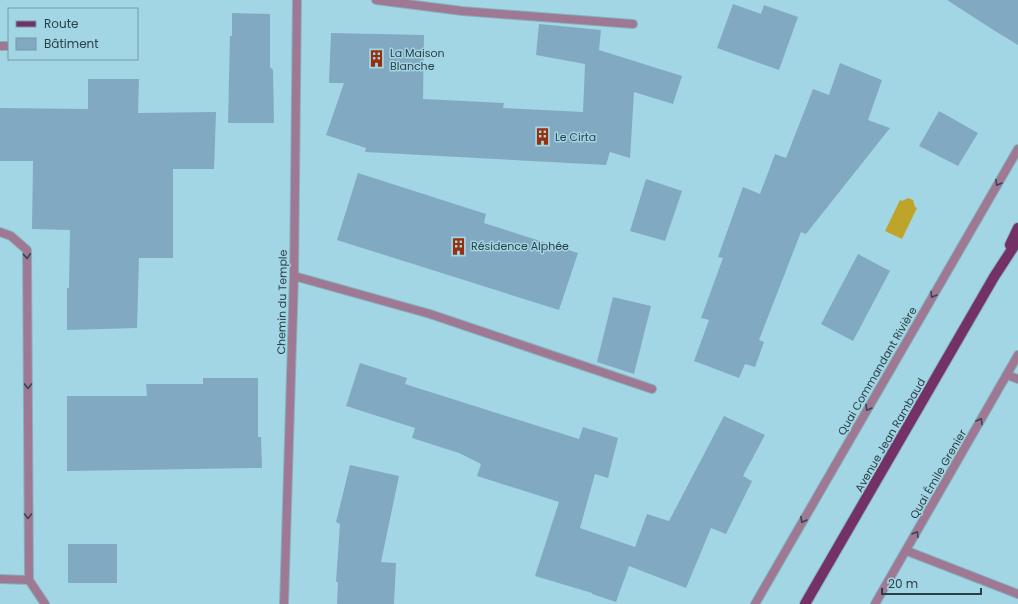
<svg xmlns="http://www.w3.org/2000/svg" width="1018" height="604" viewBox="0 0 1018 604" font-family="Poppins,sans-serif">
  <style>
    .water { fill: #bea52a }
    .building { fill: #82a9c2 }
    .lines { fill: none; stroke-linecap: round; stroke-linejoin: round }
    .lane-casing { stroke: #86b2be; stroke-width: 10 }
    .street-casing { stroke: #86b2be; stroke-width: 10 }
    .primary-casing { stroke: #86b2be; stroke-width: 12 }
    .lane { stroke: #9f7994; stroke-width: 8 }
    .street { stroke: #9f7994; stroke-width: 8 }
    .primary { stroke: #743165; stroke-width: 10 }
    .oneway { stroke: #37464e }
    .labels { text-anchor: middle; stroke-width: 3; stroke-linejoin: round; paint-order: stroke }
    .poi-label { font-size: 11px; fill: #2b4046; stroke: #a3d6e4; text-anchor: start }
    .street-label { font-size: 11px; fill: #2b4046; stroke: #a3d6e4 }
  </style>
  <rect width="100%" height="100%" fill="#a3d6e4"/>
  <path class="water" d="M908,198L913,200L915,207L917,208L902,239L885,231L900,200L902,201Z"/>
  <g class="building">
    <path d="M947,0H1018V45L995,31Z"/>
    <path d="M733,4L761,14L764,5L798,17L779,70L717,48Z"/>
    <path d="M232,13L270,14V67L273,70L274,123H228L230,36H232Z"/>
    <path d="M539,24L601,30L599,50L682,76L673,104L634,92L630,158L610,152L606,165L365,152L366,148L326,135L344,83H329L331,33L424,35L423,99L504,103L503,108L583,112L585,64L536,55Z"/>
    <path d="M840,63L882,80L868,120L890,128L806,234L801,232L759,340L764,342L755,367L745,364L739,378L694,361L709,320L701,318L723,258L718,257L743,187L760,194L775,154L786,158L813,89L829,95Z"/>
    <path d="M88,79H139L138,113L216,112L214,169H173V258H139L137,328L67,330V288H69L70,230L32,229L33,161H0V108L88,109Z"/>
    <path d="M939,111L978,133L958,166L919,146Z"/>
    <path d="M358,173L486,214L484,223L578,253L559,310L337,240Z"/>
    <path d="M646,179L682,191L665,241L630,231Z"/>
    <path d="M858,254L890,271L853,341L821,324Z"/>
    <path d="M613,297L651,306L634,374L597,362Z"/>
    <path d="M360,363L407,378L405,384L579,439L583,427L618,438L608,478L595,474L580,528L635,547L647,514L669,521L724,416L765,435L743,476L752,481L726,534L711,528L686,588L629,566L616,602L592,594V593L535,576L559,502L477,476L481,464L459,453L412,438L415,428L346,406Z"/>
    <path d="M203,378H258V437H261L262,468L67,471V396H147L146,384H203Z"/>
    <path d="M350,465L399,476L381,562L396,563L394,604H337L338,582H336L340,524L336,522Z"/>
    <rect x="68" y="544" width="49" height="39"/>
  </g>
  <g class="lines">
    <defs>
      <g id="lane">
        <path d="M376,0L462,11L633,24"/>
        <path d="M0,232L11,236L27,250L29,580L0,579"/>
        <path d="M294,276L430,314L652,389"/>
        <path d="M29,580L45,604"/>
      </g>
      <g id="street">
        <path d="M0,46H9"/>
        <path d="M1007,375L1018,379"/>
        <path d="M907,551L1018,594"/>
        <path d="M284,604L294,276L297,0"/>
        <path d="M755,604L1018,149"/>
        <path d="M875,604L1018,355"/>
      </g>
      <g id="primary">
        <path d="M1010,245L1018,228"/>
        <path d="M805,604L994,277L1018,240"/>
      </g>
    </defs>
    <use href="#lane" class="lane-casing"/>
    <use href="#street" class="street-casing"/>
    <use href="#primary" class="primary-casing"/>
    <use href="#lane" class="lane"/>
    <use href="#street" class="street"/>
    <use href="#primary" class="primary"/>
  </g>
  <defs><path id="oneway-chevron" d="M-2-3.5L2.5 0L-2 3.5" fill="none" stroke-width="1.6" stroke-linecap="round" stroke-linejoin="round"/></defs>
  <g class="oneway">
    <use href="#oneway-chevron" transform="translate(998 183) rotate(120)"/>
    <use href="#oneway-chevron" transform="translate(27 256) rotate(86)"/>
    <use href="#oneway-chevron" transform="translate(933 295) rotate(120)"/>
    <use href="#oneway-chevron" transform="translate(28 386) rotate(90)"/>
    <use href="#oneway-chevron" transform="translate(868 408) rotate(120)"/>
    <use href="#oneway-chevron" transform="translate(980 421) rotate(-60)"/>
    <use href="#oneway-chevron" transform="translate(28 516) rotate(90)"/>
    <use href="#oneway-chevron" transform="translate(803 520) rotate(120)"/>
    <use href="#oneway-chevron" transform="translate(916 534) rotate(-60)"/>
  </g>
  <defs>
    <symbol id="building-bare" viewBox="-9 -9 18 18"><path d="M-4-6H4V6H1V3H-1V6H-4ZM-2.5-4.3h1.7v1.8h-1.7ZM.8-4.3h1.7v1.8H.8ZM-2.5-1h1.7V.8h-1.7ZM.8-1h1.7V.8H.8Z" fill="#96300d" stroke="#a3d6e4" stroke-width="2.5" paint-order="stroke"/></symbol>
  </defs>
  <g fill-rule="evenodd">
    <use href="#building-bare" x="364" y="46" width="25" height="25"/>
    <use href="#building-bare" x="530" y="124" width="25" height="25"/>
    <use href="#building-bare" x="446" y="234" width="25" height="25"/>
  </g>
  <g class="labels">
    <g class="poi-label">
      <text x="390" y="57">La Maison<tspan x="390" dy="13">Blanche</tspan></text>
      <text x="555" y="141">Le Cirta</text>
      <text x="471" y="250">Résidence Alphée</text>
    </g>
    <g class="street-label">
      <text transform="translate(282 302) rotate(-89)" y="4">Chemin du Temple</text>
      <text transform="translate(877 371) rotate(-60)" y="4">Quai Commandant Rivière</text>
      <text transform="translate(890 435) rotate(-60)" y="4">Avenue Jean Rambaud</text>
      <text transform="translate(938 474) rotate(-60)" y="4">Quai Émile Grenier</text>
    </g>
  </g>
  <rect x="8" y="8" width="130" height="52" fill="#a3d6e4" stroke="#739aa5"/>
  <rect x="16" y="21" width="20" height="6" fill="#743165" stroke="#739aa5"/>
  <text x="44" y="28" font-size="12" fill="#2b4046">Route</text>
  <rect x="16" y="38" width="20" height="12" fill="#82a9c2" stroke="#739aa5"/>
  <text x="44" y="48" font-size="12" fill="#2b4046">Bâtiment</text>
  <path d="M882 588v6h99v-6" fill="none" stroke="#2b4046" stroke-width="2"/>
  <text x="888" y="588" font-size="12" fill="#2b4046" stroke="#a3d6e4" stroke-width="3" paint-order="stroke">20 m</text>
</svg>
